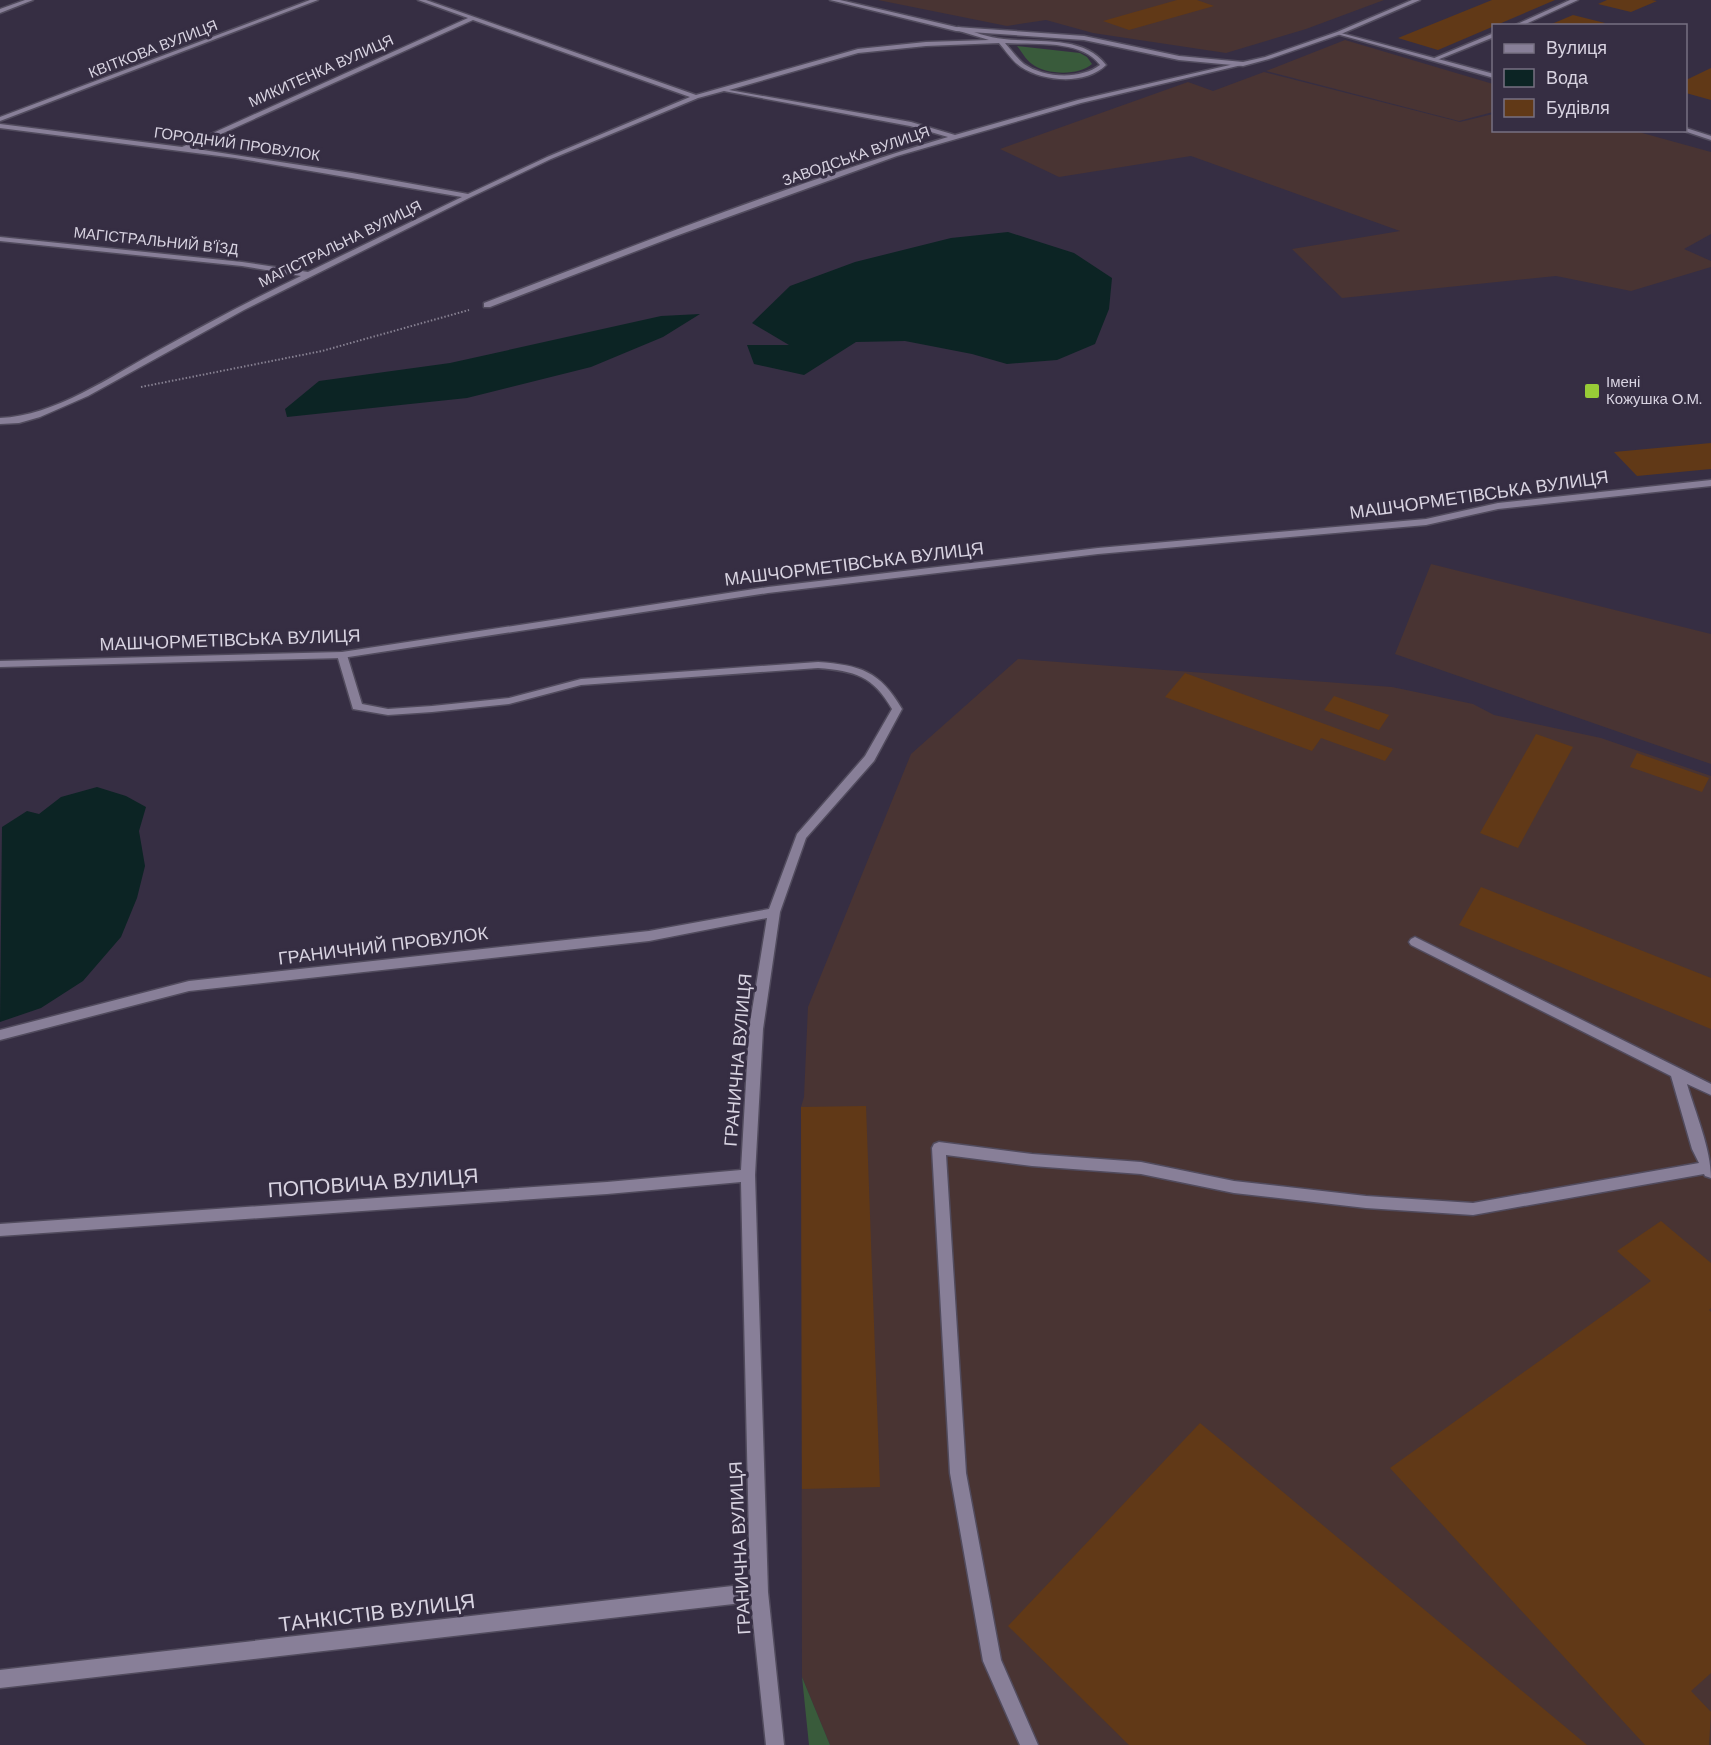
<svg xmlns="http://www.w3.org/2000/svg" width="1711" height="1745" viewBox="0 0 1711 1745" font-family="'DM Sans',sans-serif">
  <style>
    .industrial { fill: #493433 }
    .green { fill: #395b3b }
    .water { fill: #0c2424 }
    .building { fill: #613917 }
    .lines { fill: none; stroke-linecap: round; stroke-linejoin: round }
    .service-casing { stroke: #514b5d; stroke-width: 3 }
    .minor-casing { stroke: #514b5d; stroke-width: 3 }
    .tertiary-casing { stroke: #514b5d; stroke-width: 3 }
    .path { stroke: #878192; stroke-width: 2; stroke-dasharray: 1.5 2; stroke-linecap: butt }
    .service { fill: #887f98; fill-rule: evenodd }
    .minor { fill: #887f98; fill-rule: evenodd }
    .tertiary { fill: #887f98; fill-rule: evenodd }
    .poi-dot { fill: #98cb37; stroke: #362e43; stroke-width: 2 }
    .labels { text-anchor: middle; stroke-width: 6; stroke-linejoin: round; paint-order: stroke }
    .far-street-label { font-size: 15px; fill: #d8d3e1; stroke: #362e43 }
    .far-poi-label { font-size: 15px; fill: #d8d3e1; stroke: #362e43; text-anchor: start }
    .street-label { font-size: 18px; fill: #d8d3e1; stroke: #362e43 }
    .near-street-label { font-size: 21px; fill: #d8d3e1; stroke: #362e43 }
  </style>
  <rect width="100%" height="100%" fill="#362e43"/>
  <g class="industrial">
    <path d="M878,0H1384L1306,29L1226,53L1093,33L1046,20L1007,26Z"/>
    <path d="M1345,40L1493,84V112L1459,121L1266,71Z"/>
    <path d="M1264,72L1460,122L1493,114L1494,130L1635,131L1711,152V234L1684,249L1711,261V267L1631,291L1556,276L1342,298L1292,249L1400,231L1191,156L1059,177L1000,149L1188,82L1213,91Z"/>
    <path d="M1431,564L1711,634V764L1395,654Z"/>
    <path d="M1018,659L1392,687L1473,704L1494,715L1601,738L1711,776V1745H830L802,1677L801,1107L804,1097L808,1007L911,754Z"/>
  </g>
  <g class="green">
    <path d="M1017,46L1080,53L1087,57L1092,64C1079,76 1046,75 1032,64C1026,60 1022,52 1017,46Z"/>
    <path d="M802,1677L830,1745H809Z"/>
  </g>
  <g class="water">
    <path d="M1008,232L1074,253L1112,278L1109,309L1095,344L1057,360L1007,364L972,354L905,341L856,342L804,375L754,364L747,345H789L752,323L790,286L855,262L951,238Z"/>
    <path d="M700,314L663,337L591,367L467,398L287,417L285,409L319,381L450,363L661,316Z"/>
    <path d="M97,787L126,796L146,807L139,831L145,866L137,898L121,937L83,981L41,1008L0,1022L2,827L27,811L39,814L61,797Z"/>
  </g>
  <g class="building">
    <path d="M1177,0H1197L1214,6L1129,30L1103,21Z"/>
    <path d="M1492,0H1555L1438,50L1398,38Z"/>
    <path d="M1607,0H1652L1657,1L1631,12L1598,4Z"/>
    <path d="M1573,15L1605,23L1599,26H1547Z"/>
    <path d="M1711,68V100L1686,93V80Z"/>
    <path d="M1711,443V469L1637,476L1614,452Z"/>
    <path d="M1185,673L1393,749L1385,761L1321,738L1312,751L1165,697Z"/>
    <path d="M1334,696L1389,715L1379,730L1324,710Z"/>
    <path d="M1536,734L1573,747L1518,848L1480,833Z"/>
    <path d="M1637,753L1709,778L1702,792L1630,767Z"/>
    <path d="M1481,887L1711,978V1029L1459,925Z"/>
    <path d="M866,1106L880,1487L802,1489L801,1107Z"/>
    <path d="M1661,1221L1711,1263V1308L1709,1310L1711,1312V1673L1691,1691L1711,1712L1709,1745H1645L1390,1468L1651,1281L1617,1251Z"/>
    <path d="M1200,1423L1587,1745H1129L1008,1626Z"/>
  </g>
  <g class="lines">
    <defs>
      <g id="service">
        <path d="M1337,32L1494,74V78L1337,34Z"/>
        <path d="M1686,128L1711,136V140L1684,131Z"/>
        <path d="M1415,937L1711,1084V1095L1687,1084C1695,1112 1711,1149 1711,1178L1705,1176L1704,1174L1473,1215L1366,1208L1234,1193L1141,1174L1032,1166L946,1155L966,1473L1001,1660L1038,1745H1020L983,1661L950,1473L932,1148L934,1144L939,1142L1032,1154L1141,1162L1234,1181L1366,1196L1473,1203L1699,1163L1692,1149L1671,1076L1411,945L1409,942L1411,939Z"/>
      </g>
      <g id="minor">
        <path d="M310,0H318L0,121V117Z"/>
        <path d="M418,0H426L696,95L858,49L926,42L989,40L956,30L958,27C973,31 988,38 1004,39C1037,43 1084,35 1106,65C1086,85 1044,82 1021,67C1012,61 1006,51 999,43L926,46L858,53L729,90L911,122L955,135L1078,100L1243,62L1246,64L1081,103L897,156L673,237L490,307H484V303C637,245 791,183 948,137L910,126L724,91L698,98L551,159L471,197L244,310L88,396L40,417L19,423L0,424V418C55,416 111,376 159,350C206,324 253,299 301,276L242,266L0,241V237L242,262L308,272L462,197L235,158L0,128V124L182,147L468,18ZM473,20L690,97L547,157L468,194L352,173L190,148ZM1005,43C1034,45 1081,39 1100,65C1080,80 1044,78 1024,64C1017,58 1011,50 1005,43Z"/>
        <path d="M1570,0H1578L1521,26H1513Z"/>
        <path d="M1494,33V37L1437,60L1432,59Z"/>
        <path d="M342,652L347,655L362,704L388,709L432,706L509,698L581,679L818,662C860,665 880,671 902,709L874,761L806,838L780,912L763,1029L755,1175L768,1592L784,1745H766L751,1602L0,1688V1670L750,1584L741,1182L607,1194L0,1236V1224L607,1182L741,1170L749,1029L767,918L649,941L189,991L0,1040V1030L189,981L649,931L769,909L797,834L865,756L892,709C873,676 855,671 818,668L581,685L509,704L432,712L388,715L353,709L337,655Z"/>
      </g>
      <g id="tertiary">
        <path d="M25,0H33L0,13V9Z"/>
        <path d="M830,0H840L956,27L1084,36L1179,56L1243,62L1265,57L1337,32L1412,0H1420L1341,34L1269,59L1243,66L1179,60L1084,40L956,31Z"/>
        <path d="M1711,480V486L1498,509L1426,525L1098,554L768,593L342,658L0,667V661L342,652L768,587L1098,548L1426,519L1498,503Z"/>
      </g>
    </defs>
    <use href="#service" class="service-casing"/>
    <use href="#minor" class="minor-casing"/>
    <use href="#tertiary" class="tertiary-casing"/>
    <path class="path" d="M141,387L322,351L469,310"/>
    <use href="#service" class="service"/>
    <use href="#minor" class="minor"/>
    <use href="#tertiary" class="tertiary"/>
  </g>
  <rect class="poi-dot" x="1584" y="383" width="16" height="16" rx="3"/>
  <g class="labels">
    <g class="far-street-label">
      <text transform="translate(153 49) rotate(-21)" y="5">КВІТКОВА ВУЛИЦЯ</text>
      <text transform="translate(321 71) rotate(-24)" y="5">МИКИТЕНКА ВУЛИЦЯ</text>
      <text transform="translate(237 144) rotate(8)" y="5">ГОРОДНИЙ ПРОВУЛОК</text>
      <text transform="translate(856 156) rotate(-19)" y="5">ЗАВОДСЬКА ВУЛИЦЯ</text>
      <text transform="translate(156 241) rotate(6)" y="5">МАГІСТРАЛЬНИЙ В'ЇЗД</text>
      <text transform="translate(340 244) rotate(-26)" y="5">МАГІСТРАЛЬНА ВУЛИЦЯ</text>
    </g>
    <g class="far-poi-label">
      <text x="1606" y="387">Імені<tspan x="1606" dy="17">Кожушка О.М.</tspan></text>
    </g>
    <g class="street-label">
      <text transform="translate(1479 495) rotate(-8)" y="6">МАШЧОРМЕТІВСЬКА ВУЛИЦЯ</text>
      <text transform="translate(854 564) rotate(-7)" y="6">МАШЧОРМЕТІВСЬКА ВУЛИЦЯ</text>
      <text transform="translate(230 640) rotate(-2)" y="6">МАШЧОРМЕТІВСЬКА ВУЛИЦЯ</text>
      <text transform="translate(383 946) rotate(-7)" y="6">ГРАНИЧНИЙ ПРОВУЛОК</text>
      <text transform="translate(738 1060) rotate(-85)" y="6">ГРАНИЧНА ВУЛИЦЯ</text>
      <text transform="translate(740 1548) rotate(-93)" y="6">ГРАНИЧНА ВУЛИЦЯ</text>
    </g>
    <g class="near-street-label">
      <text transform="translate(373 1183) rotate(-4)" y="7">ПОПОВИЧА ВУЛИЦЯ</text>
      <text transform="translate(377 1613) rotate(-7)" y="7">ТАНКІСТІВ ВУЛИЦЯ</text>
    </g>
  </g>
  <rect x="1492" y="24" width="195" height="108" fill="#362e43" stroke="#777082" stroke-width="1.5"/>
  <rect x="1504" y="44" width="30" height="9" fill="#887f98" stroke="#777082" stroke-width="1.5"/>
  <text x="1546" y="54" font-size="18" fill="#d8d3e1">Вулиця</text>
  <rect x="1504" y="69" width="30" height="18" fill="#0c2424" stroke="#777082" stroke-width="1.5"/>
  <text x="1546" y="84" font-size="18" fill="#d8d3e1">Вода</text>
  <rect x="1504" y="99" width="30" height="18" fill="#613917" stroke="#777082" stroke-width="1.5"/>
  <text x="1546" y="114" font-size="18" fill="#d8d3e1">Будівля</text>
</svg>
